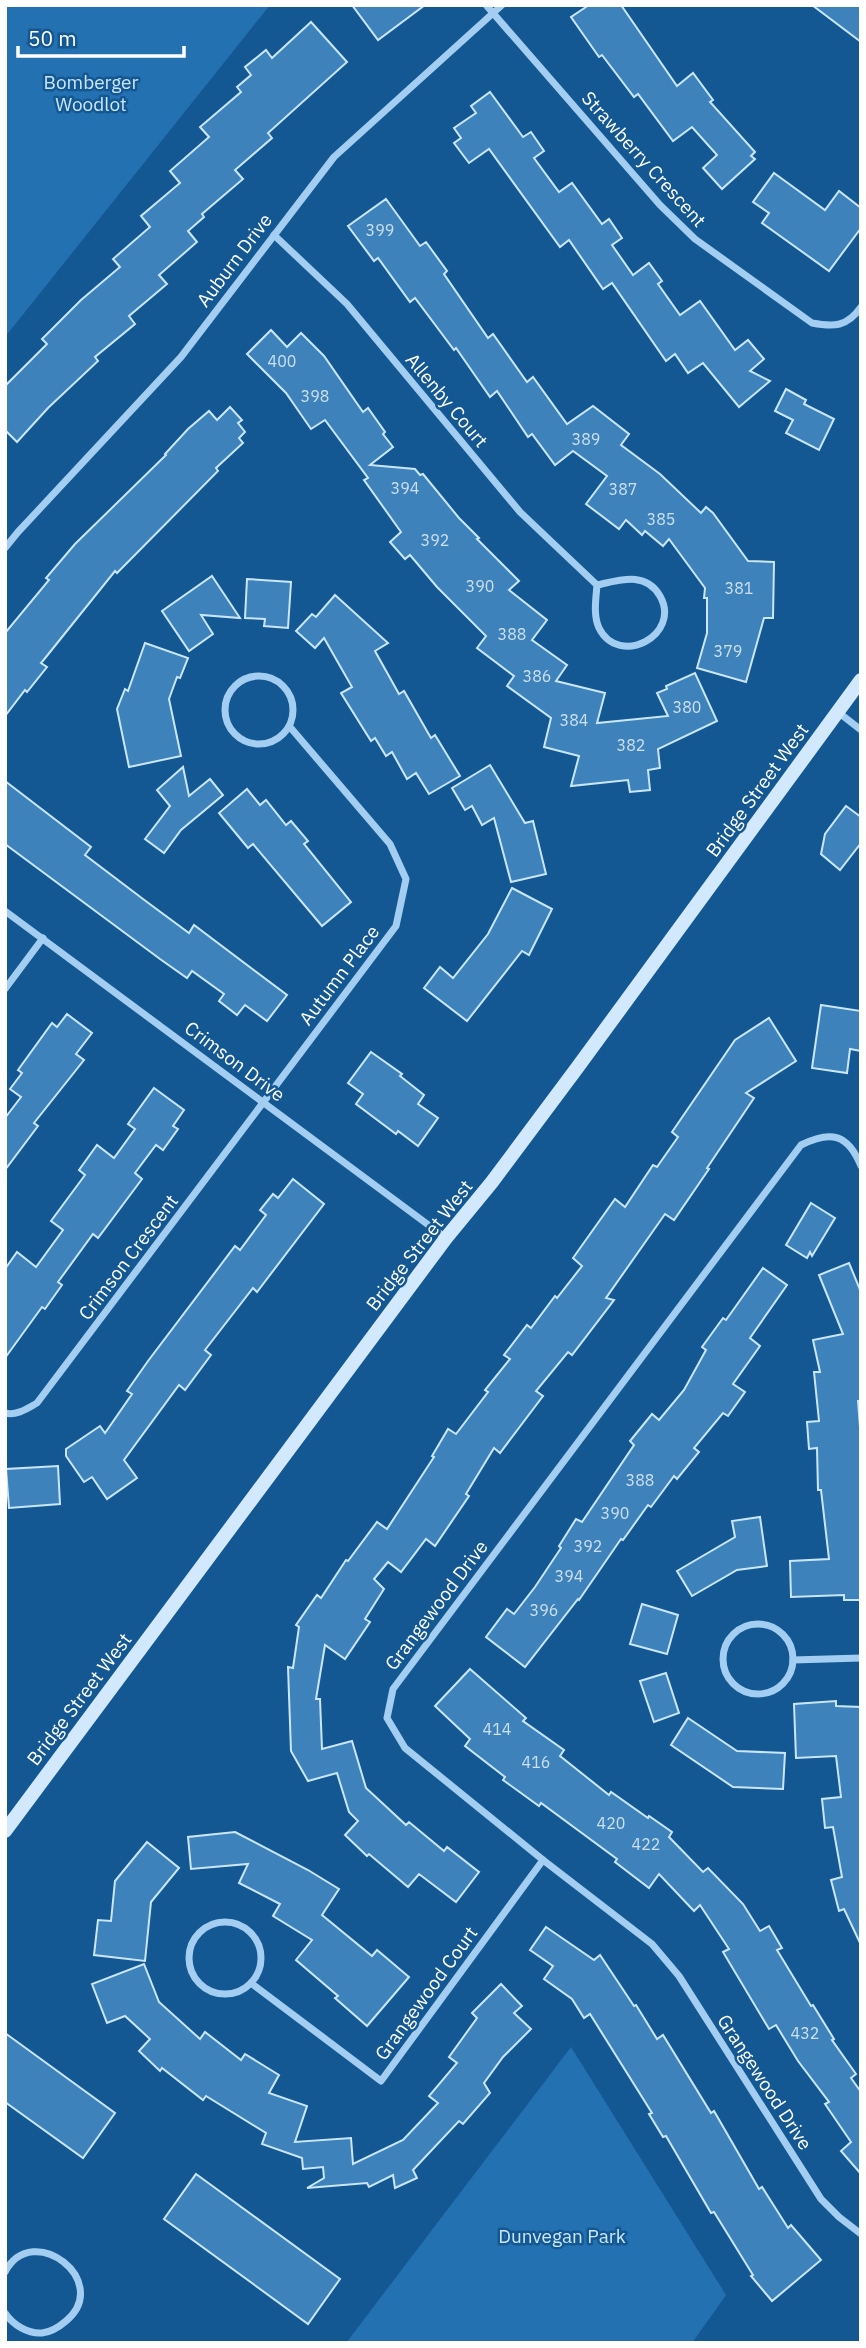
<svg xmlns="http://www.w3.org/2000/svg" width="866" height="2348" viewBox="0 0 866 2348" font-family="'IBM Plex Sans',sans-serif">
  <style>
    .green { fill: #2371b0 }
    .building { fill: #3d82bb; stroke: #cae6fc; stroke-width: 2 }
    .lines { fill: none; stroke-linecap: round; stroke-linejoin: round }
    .street { stroke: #a3cef1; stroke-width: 7 }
    .secondary { stroke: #d2e8fc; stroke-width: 14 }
    .labels { text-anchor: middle; stroke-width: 5; stroke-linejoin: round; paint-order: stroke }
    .number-label { font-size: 16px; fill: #cee0ee }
    .park-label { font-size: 19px; fill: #cae6fc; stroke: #145893 }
    .street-label { font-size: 19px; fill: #fff; stroke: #145893 }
  </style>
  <rect width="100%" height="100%" fill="#145893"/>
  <g class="green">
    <path d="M5,5H270L5,337Z"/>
    <path d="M571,2047L726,2295L692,2343H346Z"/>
  </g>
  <g class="building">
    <path d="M352,5H425L378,40Z"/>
    <path d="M589,5H621L677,86L693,73L713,100L710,102L755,152L751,156L755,159L722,189L703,168L717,155L692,127L673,141L638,94L634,97L602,55L599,57L571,17Z"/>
    <path d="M812,5H861V42Z"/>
    <path d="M311,22L347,62L268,133L272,138L235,170L243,179L202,214L204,217L188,231L197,242L159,275L167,284L129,316L135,324L95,357L98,361L48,408L17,442L5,430V386L47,344L42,339L81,300L120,267L113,259L150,227L141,216L180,183L170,171L209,137L200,127L241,92L237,87L251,75L245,67L266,50L272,58Z"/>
    <path d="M490,92L523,137L531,132L544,151L534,158L559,192L572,183L602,224L609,219L622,238L612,245L633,275L649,263L662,281L658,284L680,315L700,301L735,350L748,340L764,359L750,371L770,381L739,407L703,363L688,373L675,354L666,361L612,283L603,289L569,240L560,247L489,149L469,163L454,143L461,138L454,128L476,113L471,106Z"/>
    <path d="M774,173L825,210L839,191L861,208V228L829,271L762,223L769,213L753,202Z"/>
    <path d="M386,199L420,246L426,242L447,271L444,274L488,338L493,334L527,382L533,377L567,424L593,406L629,434L621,445L660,474L701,513L706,507L713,513L748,561L774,562L773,618H764L746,682L697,668L707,633V598H704L705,588L669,539L663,546L645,531L642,535L626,520L619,529L586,504L607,476L573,451L555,465L532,434L528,437L497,391L490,397L456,348L454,350L415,298L410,302L378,258L374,261L348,226Z"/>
    <path d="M271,330L287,347L301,333L324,356L363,412L368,408L385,432L383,434L393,447L370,465L415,469L420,475L423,474L459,518L479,538L477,539L519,581L509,590L547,620L532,640L567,665L556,681L605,693L597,723L668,716L657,693L667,689L666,686L695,673L717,721L658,749L660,768L648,770L650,790L630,792L628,780L571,786L579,756L544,747L551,718L507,686L514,676L477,648L486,636L437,587L410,555L405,559L390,542L401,532L364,480L368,478L325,420L311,429L286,393L247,354Z"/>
    <path d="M786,389L806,400L804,404L834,419L819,450L786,433L793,420L775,411Z"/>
    <path d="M230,407L242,420L238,423L245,432L239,438L243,443L216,468L218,471L117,573L115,571L46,657L41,663L47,667L27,692L25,690L5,716V633L49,580L46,578L75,544L166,455L165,454L188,429L209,411L217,420Z"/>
    <path d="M212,576L240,618L201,615L213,634L189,651L162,611Z"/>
    <path d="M247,579L291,582L288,628L264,626L265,619L245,618Z"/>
    <path d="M335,595L388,643L375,651L399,694L404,691L431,738L435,735L460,776L429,794L416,773L407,779L392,752L386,756L375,738L371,741L341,693L352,687L324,638L315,648L296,631L312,614L316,617Z"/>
    <path d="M145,643L188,658L180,678L177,677L169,699L181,756L129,767L117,709L125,689L128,691Z"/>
    <path d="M490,765L525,823L533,821L546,874L511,882L494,818L482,825L472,806L465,810L452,788Z"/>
    <path d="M183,767L189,796L210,779L223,795L181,830L164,853L145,839L170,806L157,790Z"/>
    <path d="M5,781L91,847L85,855L147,902L189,933L194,925L287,995L267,1021L245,1005L237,1015L219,1001L224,994L192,971L187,978L160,959L5,844Z"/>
    <path d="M247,789L260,805L266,800L286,825L291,821L308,841L304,844L351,902L322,926L253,844L248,848L219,813Z"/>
    <path d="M846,806L861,817V843L840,870L821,854L825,834Z"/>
    <path d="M512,888L552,909L529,955L522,951L467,1021L424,988L440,967L453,978L488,934Z"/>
    <path d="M821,1005L861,1011V1051L850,1049L847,1073L812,1068Z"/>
    <path d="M67,1014L92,1033L76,1054L84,1060L34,1123L38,1126L5,1170V1118L21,1097L10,1089L22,1073L18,1070L52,1023L57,1027Z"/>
    <path d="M769,1018L796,1061L746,1093L754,1098L707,1168L709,1169L674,1220L665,1214L606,1298L614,1300L572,1355L568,1352L536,1391L543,1396L500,1453L494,1448L466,1494L469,1496L435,1546L426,1539L401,1572L388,1562L374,1579L384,1589L365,1619L370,1622L345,1659L325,1645L316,1699H320L322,1749L352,1741L366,1788L406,1825L409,1822L444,1851L447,1847L479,1872L456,1902L419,1874L408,1887L369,1854L367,1856L345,1835L358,1821L349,1812L337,1773L308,1781L291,1751L288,1667L293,1668L299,1627L296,1625L317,1595L321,1598L346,1560L348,1561L377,1522L387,1529L434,1457L432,1456L448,1429L456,1434L488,1392L485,1390L510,1359L504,1355L527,1325L531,1328L555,1296L557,1298L582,1266L573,1258L615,1199L625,1207L653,1165L657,1167L678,1137L672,1132L735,1040Z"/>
    <path d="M371,1052L402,1074L400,1076L424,1095L418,1104L438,1118L418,1146L398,1131L396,1134L356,1104L363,1094L348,1083Z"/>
    <path d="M154,1088L184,1110L173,1126L178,1129L163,1150L156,1145L135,1173L142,1179L98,1238L93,1234L58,1282L62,1285L45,1309L42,1307L5,1358V1269L17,1252L36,1267L63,1230L51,1221L85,1175L79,1170L97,1145L114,1158L135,1129L128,1124Z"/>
    <path d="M293,1179L324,1204L257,1292L253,1288L205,1350L211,1355L185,1390L179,1385L124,1460L137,1478L107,1499L92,1477L84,1482L66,1456V1449L100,1426L105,1433L132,1394L127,1391L148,1361L235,1246L240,1250L266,1215L260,1210L273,1194L278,1198Z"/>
    <path d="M811,1203L835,1218L812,1256L810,1252L807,1258L786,1245Z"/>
    <path d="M849,1263L861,1292V1401H858L861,1440V1600H844V1595L791,1597L790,1561L829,1559L821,1490H818L817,1448L809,1449L807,1422L819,1421L814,1372H820L813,1340L843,1334L819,1275Z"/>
    <path d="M763,1268L787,1285L750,1338L760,1346L733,1384L745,1392L728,1416L723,1413L694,1448L699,1452L677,1479L674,1476L651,1507L648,1505L623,1540L621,1539L579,1600L578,1599L525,1667L486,1637L507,1609L514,1614L535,1587L561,1548L559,1546L576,1519L582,1522L634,1445L630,1441L652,1414L659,1420L684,1390L706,1350L702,1347L723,1318L726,1320Z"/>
    <path d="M58,1466L60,1504L9,1508L6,1469Z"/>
    <path d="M760,1517L767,1566L737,1570L692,1596L677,1571L735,1537L732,1521Z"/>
    <path d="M642,1604L678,1615L667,1654L630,1644Z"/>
    <path d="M470,1669L526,1718L523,1721L564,1750L560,1756L609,1795L611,1792L648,1818L649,1816L672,1832L669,1837L703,1872L708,1868L743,1904L760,1931L769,1926L782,1948L777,1950L811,2006L813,2005L834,2039L832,2040L856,2074L851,2078L861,2092V2174L841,2151L851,2142L825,2104L829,2102L798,2061L776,2025L769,2029L723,1952L729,1949L700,1905L694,1911L659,1874L649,1888L615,1862L617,1859L541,1803L539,1806L503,1780L505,1777L465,1746L470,1739L435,1706Z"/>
    <path d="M666,1673L679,1713L654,1722L640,1681Z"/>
    <path d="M836,1701V1706L861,1707V1945L844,1909L839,1911L831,1880L842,1877L833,1827L825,1828L822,1799L841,1797L836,1756L796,1758L794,1704Z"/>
    <path d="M688,1718L737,1751L785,1753L783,1789L733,1787L671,1745Z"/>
    <path d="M235,1832L308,1870L339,1889L322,1915L372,1956L377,1950L409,1977L367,2026L335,1998L338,1996L296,1960L312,1940L273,1916L280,1904L239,1883L248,1864L191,1869L188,1837Z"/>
    <path d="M147,1842L179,1868L151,1902L145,1961L94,1955L98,1920L111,1921L115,1881Z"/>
    <path d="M546,1927L594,1960L600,1955L634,2006L636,2005L657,2039L663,2035L711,2113L714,2111L759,2189L762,2187L788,2228L791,2225L821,2260L772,2301L751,2276L753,2275L714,2212L711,2213L666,2136L663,2137L649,2114L652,2113L590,2014L584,2018L572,1999L544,1979L553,1966L530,1950Z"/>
    <path d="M144,1964L159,2002L200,2039L205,2032L241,2060L245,2054L279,2075L269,2093L307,2106L295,2142L351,2138L353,2164L403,2140L438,2103L429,2096L457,2063L449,2057L477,2018L472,2013L501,1984L522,2006L514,2013L531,2029L503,2057L484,2083L490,2093L463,2124L459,2121L413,2170L417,2178L395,2188L393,2175L369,2187L367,2183L307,2188L324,2178L323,2167L303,2169L302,2158L262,2144L266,2133L206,2096L203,2100L162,2068L160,2071L139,2051L150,2039L125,2016L107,2023L92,1984Z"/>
    <path d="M5,2033L115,2113L83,2158L5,2102Z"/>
    <path d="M196,2174L340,2279L308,2324L164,2219Z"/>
  </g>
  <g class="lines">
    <g class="street">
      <path d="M486,5L660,205L695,239L812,323C834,327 847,327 861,307"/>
      <path d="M274,235L347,304L520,512L597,585C596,598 593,615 599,628C619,668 682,635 660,596C646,571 620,580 597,585"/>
      <path d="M5,548L18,532L181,357L334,157L502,5"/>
      <circle cx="259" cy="710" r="34"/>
      <path d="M838,712L861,730"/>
      <path d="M5,911L446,1238"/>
      <path d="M5,989L43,938"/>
      <path d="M861,1166C848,1134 831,1130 801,1145L393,1689L387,1718L405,1748L543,1860L652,1944L679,1976L821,2199L839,2217L861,2234"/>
      <path d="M5,1413C17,1416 28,1408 37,1403L396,926L406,879L390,844L290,727"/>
      <circle cx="758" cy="1659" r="35"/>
      <path d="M793,1660L861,1658"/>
      <circle cx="225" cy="1958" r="36"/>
      <path d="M251,1983L381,2081L543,1860"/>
      <path d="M5,2272C33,2219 113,2282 66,2321C59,2327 52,2332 42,2333C28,2334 13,2325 5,2313"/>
    </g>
    <path class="secondary" d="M5,1831L446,1238L492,1182L577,1068L861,680"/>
  </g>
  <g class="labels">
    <g class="number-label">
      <text x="380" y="236">399</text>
      <text x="282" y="367">400</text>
      <text x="315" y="402">398</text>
      <text x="586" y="445">389</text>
      <text x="405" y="494">394</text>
      <text x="623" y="495">387</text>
      <text x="661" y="525">385</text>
      <text x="435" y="546">392</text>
      <text x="480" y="592">390</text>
      <text x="739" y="594">381</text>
      <text x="512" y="640">388</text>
      <text x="728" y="657">379</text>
      <text x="537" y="682">386</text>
      <text x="687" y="713">380</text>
      <text x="574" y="726">384</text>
      <text x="631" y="751">382</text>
      <text x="640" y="1486">388</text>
      <text x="615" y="1519">390</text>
      <text x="588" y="1552">392</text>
      <text x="569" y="1582">394</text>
      <text x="544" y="1616">396</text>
      <text x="497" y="1735">414</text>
      <text x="536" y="1768">416</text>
      <text x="611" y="1829">420</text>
      <text x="646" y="1850">422</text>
      <text x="805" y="2039">432</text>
    </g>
    <g class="park-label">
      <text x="91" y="89">Bomberger<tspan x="91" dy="22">Woodlot</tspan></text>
      <text x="562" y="2243">Dunvegan Park</text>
    </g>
    <g class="street-label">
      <text transform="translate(644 159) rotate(48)" y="7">Strawberry Crescent</text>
      <text transform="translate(234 260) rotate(-53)" y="7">Auburn Drive</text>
      <text transform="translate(447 400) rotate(50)" y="7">Allenby Court</text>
      <text transform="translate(757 790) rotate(-54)" y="7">Bridge Street West</text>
      <text transform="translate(339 975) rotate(-53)" y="7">Autumn Place</text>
      <text transform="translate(235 1061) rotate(37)" y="7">Crimson Drive</text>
      <text transform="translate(419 1245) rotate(-52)" y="7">Bridge Street West</text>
      <text transform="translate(128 1257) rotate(-53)" y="7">Crimson Crescent</text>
      <text transform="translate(436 1605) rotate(-53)" y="7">Grangewood Drive</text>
      <text transform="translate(79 1699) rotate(-53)" y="7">Bridge Street West</text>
      <text transform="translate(426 1993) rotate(-54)" y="7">Grangewood Court</text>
      <text transform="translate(765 2082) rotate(57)" y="7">Grangewood Drive</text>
    </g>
  </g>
  <rect width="866" height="2348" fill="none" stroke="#ffffff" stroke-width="14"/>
  <path d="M18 46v10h166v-10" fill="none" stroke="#ffffff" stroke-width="3.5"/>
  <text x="28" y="46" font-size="21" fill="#ffffff" stroke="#145893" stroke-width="5" paint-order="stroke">50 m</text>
</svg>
